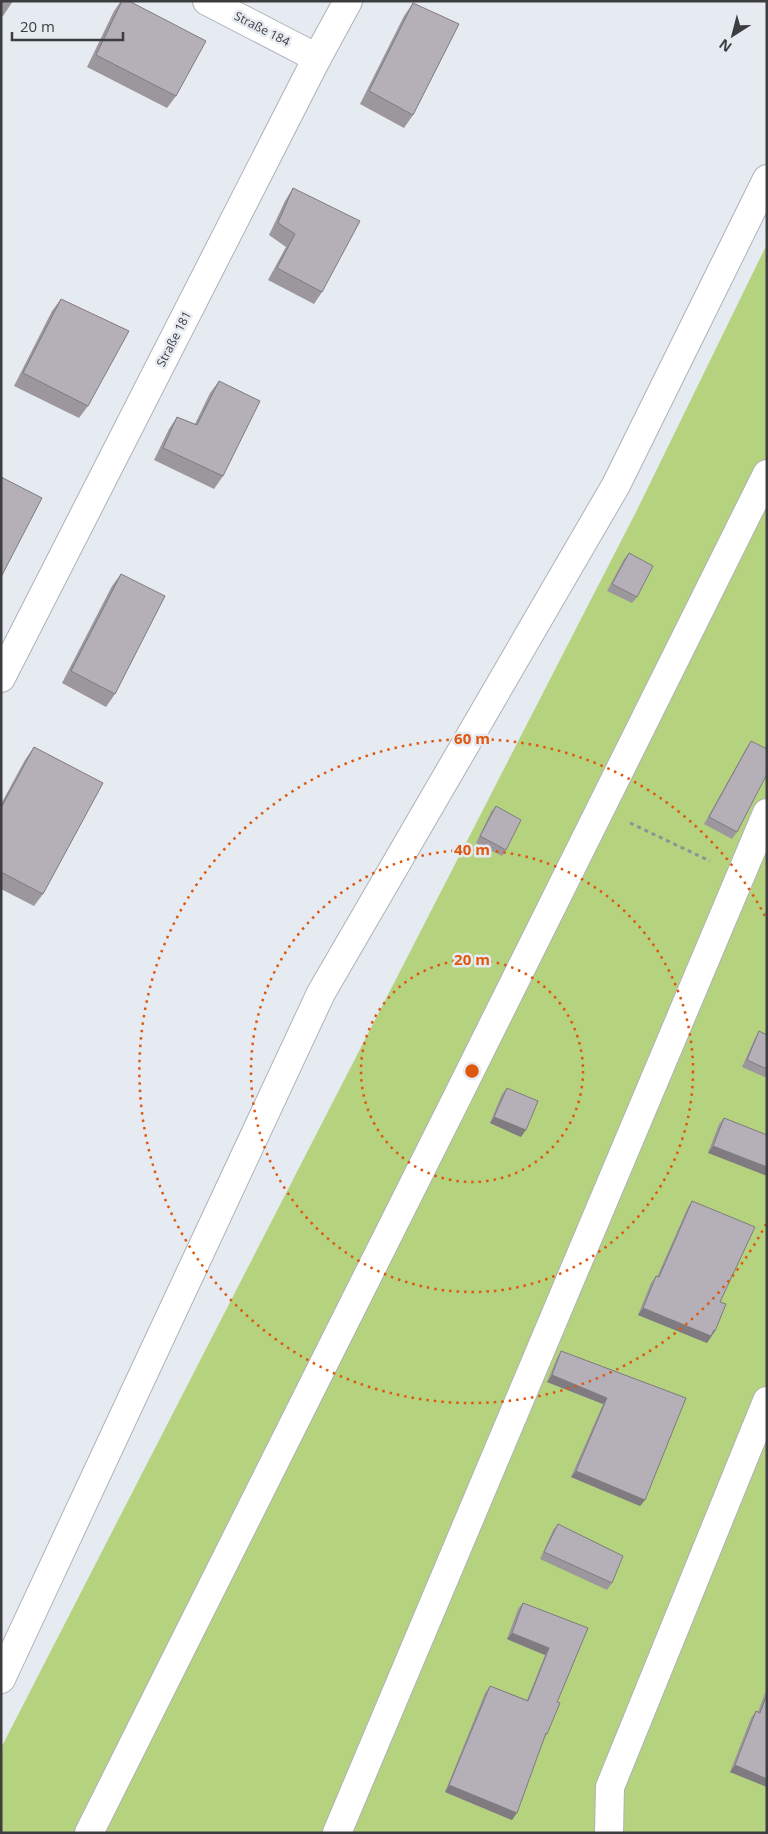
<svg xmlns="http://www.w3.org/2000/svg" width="768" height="1834" viewBox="0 0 768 1834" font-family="'Open Sans',sans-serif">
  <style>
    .green { fill: #b5d27e }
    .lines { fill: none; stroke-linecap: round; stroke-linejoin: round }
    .minor-casing { stroke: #aeb2b8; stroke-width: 30 }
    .path { stroke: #8f9296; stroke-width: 3; stroke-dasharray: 4 4; stroke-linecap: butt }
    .minor { stroke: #fff; stroke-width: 28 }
    .wall { fill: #9c979d }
    .shaded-wall { fill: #7f7b80 }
    .building { fill: #b5b0b7; stroke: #7f7b80 }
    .ring { fill: none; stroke: #df580f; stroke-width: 2.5; stroke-dasharray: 2.5 5 }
    .labels { text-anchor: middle; stroke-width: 5; stroke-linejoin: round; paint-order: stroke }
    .street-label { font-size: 12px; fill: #3b3d3f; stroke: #e6eaf1 }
    .centre { fill: #df580f; stroke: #e6eaf1; stroke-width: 2.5 }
    .ring-label { font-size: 15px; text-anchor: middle; font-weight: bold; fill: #df580f; stroke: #e6eaf1; stroke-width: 5; stroke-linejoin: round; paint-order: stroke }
  </style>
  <rect width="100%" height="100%" fill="#e6eaf1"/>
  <path class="green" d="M767,244V1833H1V1748L637,510Z"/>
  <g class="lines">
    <defs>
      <g id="minor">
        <path d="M207,1L317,58"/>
        <path d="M1,678L317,58L348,1"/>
        <path d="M1,1679L321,993L616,485L767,179"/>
        <path d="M89,1833C315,1380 543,928 767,474"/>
        <path d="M337,1833L767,813"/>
        <path d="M609,1833L610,1787L767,1401"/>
      </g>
    </defs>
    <use href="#minor" class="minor-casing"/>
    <path class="path" d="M630,823L710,861"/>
    <use href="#minor" class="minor"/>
  </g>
  <g class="wall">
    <path d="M1,1H13L3,16L1,15Z"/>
    <path d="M121,1H129L176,96L167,108L87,67L114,11Z"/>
    <path d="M413,3V115L404,128L360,104L404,16Z"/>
    <path d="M293,188L322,292L314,304L268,280L286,247L269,235L285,201Z"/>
    <path d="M61,299L88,406L79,418L14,386L52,311Z"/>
    <path d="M219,381L223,476L214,489L154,460L169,429L177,417L195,424L210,393Z"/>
    <path d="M629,553L637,597L632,603L607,591L624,559Z"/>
    <path d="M121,574L115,694L106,707L62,683L112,586Z"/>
    <path d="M751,741L737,832L732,839L704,824L747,747Z"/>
    <path d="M34,747L43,894L34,906L1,889V804L25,760Z"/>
    <path d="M496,806L506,850L502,856L476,843L491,812Z"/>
    <path d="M759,1031L767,1035V1078L742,1067L755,1038Z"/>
    <path d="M507,1088L521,1137L490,1123L502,1094Z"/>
    <path d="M724,1118L767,1135L708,1153L719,1124Z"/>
    <path d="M692,1201L720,1302L715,1331L707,1343L638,1315L651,1283L656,1276L657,1277L688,1207Z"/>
    <path d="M561,1351L686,1398L645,1500L640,1506L571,1477L603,1404L547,1382L557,1358Z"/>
    <path d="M558,1524L612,1583L607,1590L540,1559L553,1530Z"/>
    <path d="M523,1603L588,1628L558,1700L547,1734L544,1739L512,1820L445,1792L485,1693L490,1686L527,1700L545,1655L507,1639L518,1609Z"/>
    <path d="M767,1688V1787L730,1772L751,1718L756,1711L758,1712Z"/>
  </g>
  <g class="shaded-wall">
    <path d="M494,1117L526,1130L521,1137L490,1123Z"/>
    <path d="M713,1146L767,1167V1176L708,1153Z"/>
    <path d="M643,1308L714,1330L715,1331L707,1343L638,1315Z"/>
    <path d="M552,1375L607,1398L603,1404L547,1382Z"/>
    <path d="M576,1471L645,1500L640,1506L571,1477Z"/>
    <path d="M512,1633L549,1648L545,1655L507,1639Z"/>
    <path d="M735,1765L767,1779V1787L730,1772Z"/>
    <path d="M449,1785L517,1813L512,1820L445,1792Z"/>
  </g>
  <g class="building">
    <path d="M122,1H129L206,41L176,96L96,55Z"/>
    <path d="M413,3L459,24L413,115L369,91Z"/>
    <path d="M293,188L360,221L322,292L277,268L295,234L278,223Z"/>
    <path d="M61,299L129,331L88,406L23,373Z"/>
    <path d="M219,381L260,401L223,476L163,448L177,417L197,425Z"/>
    <path d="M1,477L42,498L1,577Z"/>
    <path d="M629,553L653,566L637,597L612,584Z"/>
    <path d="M121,574L165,596L115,694L71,671Z"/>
    <path d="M751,741L767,749V774L737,832L709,817Z"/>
    <path d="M34,747L103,783L43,894L1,872V808Z"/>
    <path d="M496,806L521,820L506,850L480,836Z"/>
    <path d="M759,1031L767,1035V1069L747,1060Z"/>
    <path d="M507,1088L538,1101L526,1130L494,1117Z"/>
    <path d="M724,1118L767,1135V1167L713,1146Z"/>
    <path d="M692,1201L755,1227L720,1302L726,1304L715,1331L714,1330L711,1336L643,1308L656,1276L659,1277Z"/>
    <path d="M561,1351L686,1398L645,1500L576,1471L607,1398L552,1375Z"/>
    <path d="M558,1524L623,1556L612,1583L544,1552Z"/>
    <path d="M523,1603L588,1628L558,1700L557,1702L560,1703L547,1734L546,1733L517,1813L449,1785L490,1686L528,1701L549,1648L512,1633Z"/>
    <path d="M767,1694V1779L735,1765L756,1711L760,1713Z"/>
  </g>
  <g class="ring">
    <circle cx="472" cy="1071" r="111"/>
    <circle cx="472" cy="1071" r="221"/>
    <path d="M766 1224A332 332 0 1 1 766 918"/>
  </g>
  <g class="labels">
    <g class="street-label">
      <text transform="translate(262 29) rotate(27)" y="4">Straße 184</text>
      <text transform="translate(174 339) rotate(-63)" y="4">Straße 181</text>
    </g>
  </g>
  <circle cx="472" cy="1071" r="8" class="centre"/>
  <g class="ring-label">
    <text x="472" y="744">60 m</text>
    <text x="472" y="855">40 m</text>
    <text x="472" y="965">20 m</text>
  </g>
  <rect width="768" height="1834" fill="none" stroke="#3b3d3f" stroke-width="5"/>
  <g transform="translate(733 35) rotate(216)" stroke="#e6eaf1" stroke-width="4" paint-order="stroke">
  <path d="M0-4L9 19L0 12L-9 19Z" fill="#3b3d3f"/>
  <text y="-8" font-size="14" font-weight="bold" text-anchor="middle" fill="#3b3d3f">N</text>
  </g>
  <path d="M12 32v8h111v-8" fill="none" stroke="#3b3d3f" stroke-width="2.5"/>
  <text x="20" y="32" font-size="15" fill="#3b3d3f" stroke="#e6eaf1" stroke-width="4" paint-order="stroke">20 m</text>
</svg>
